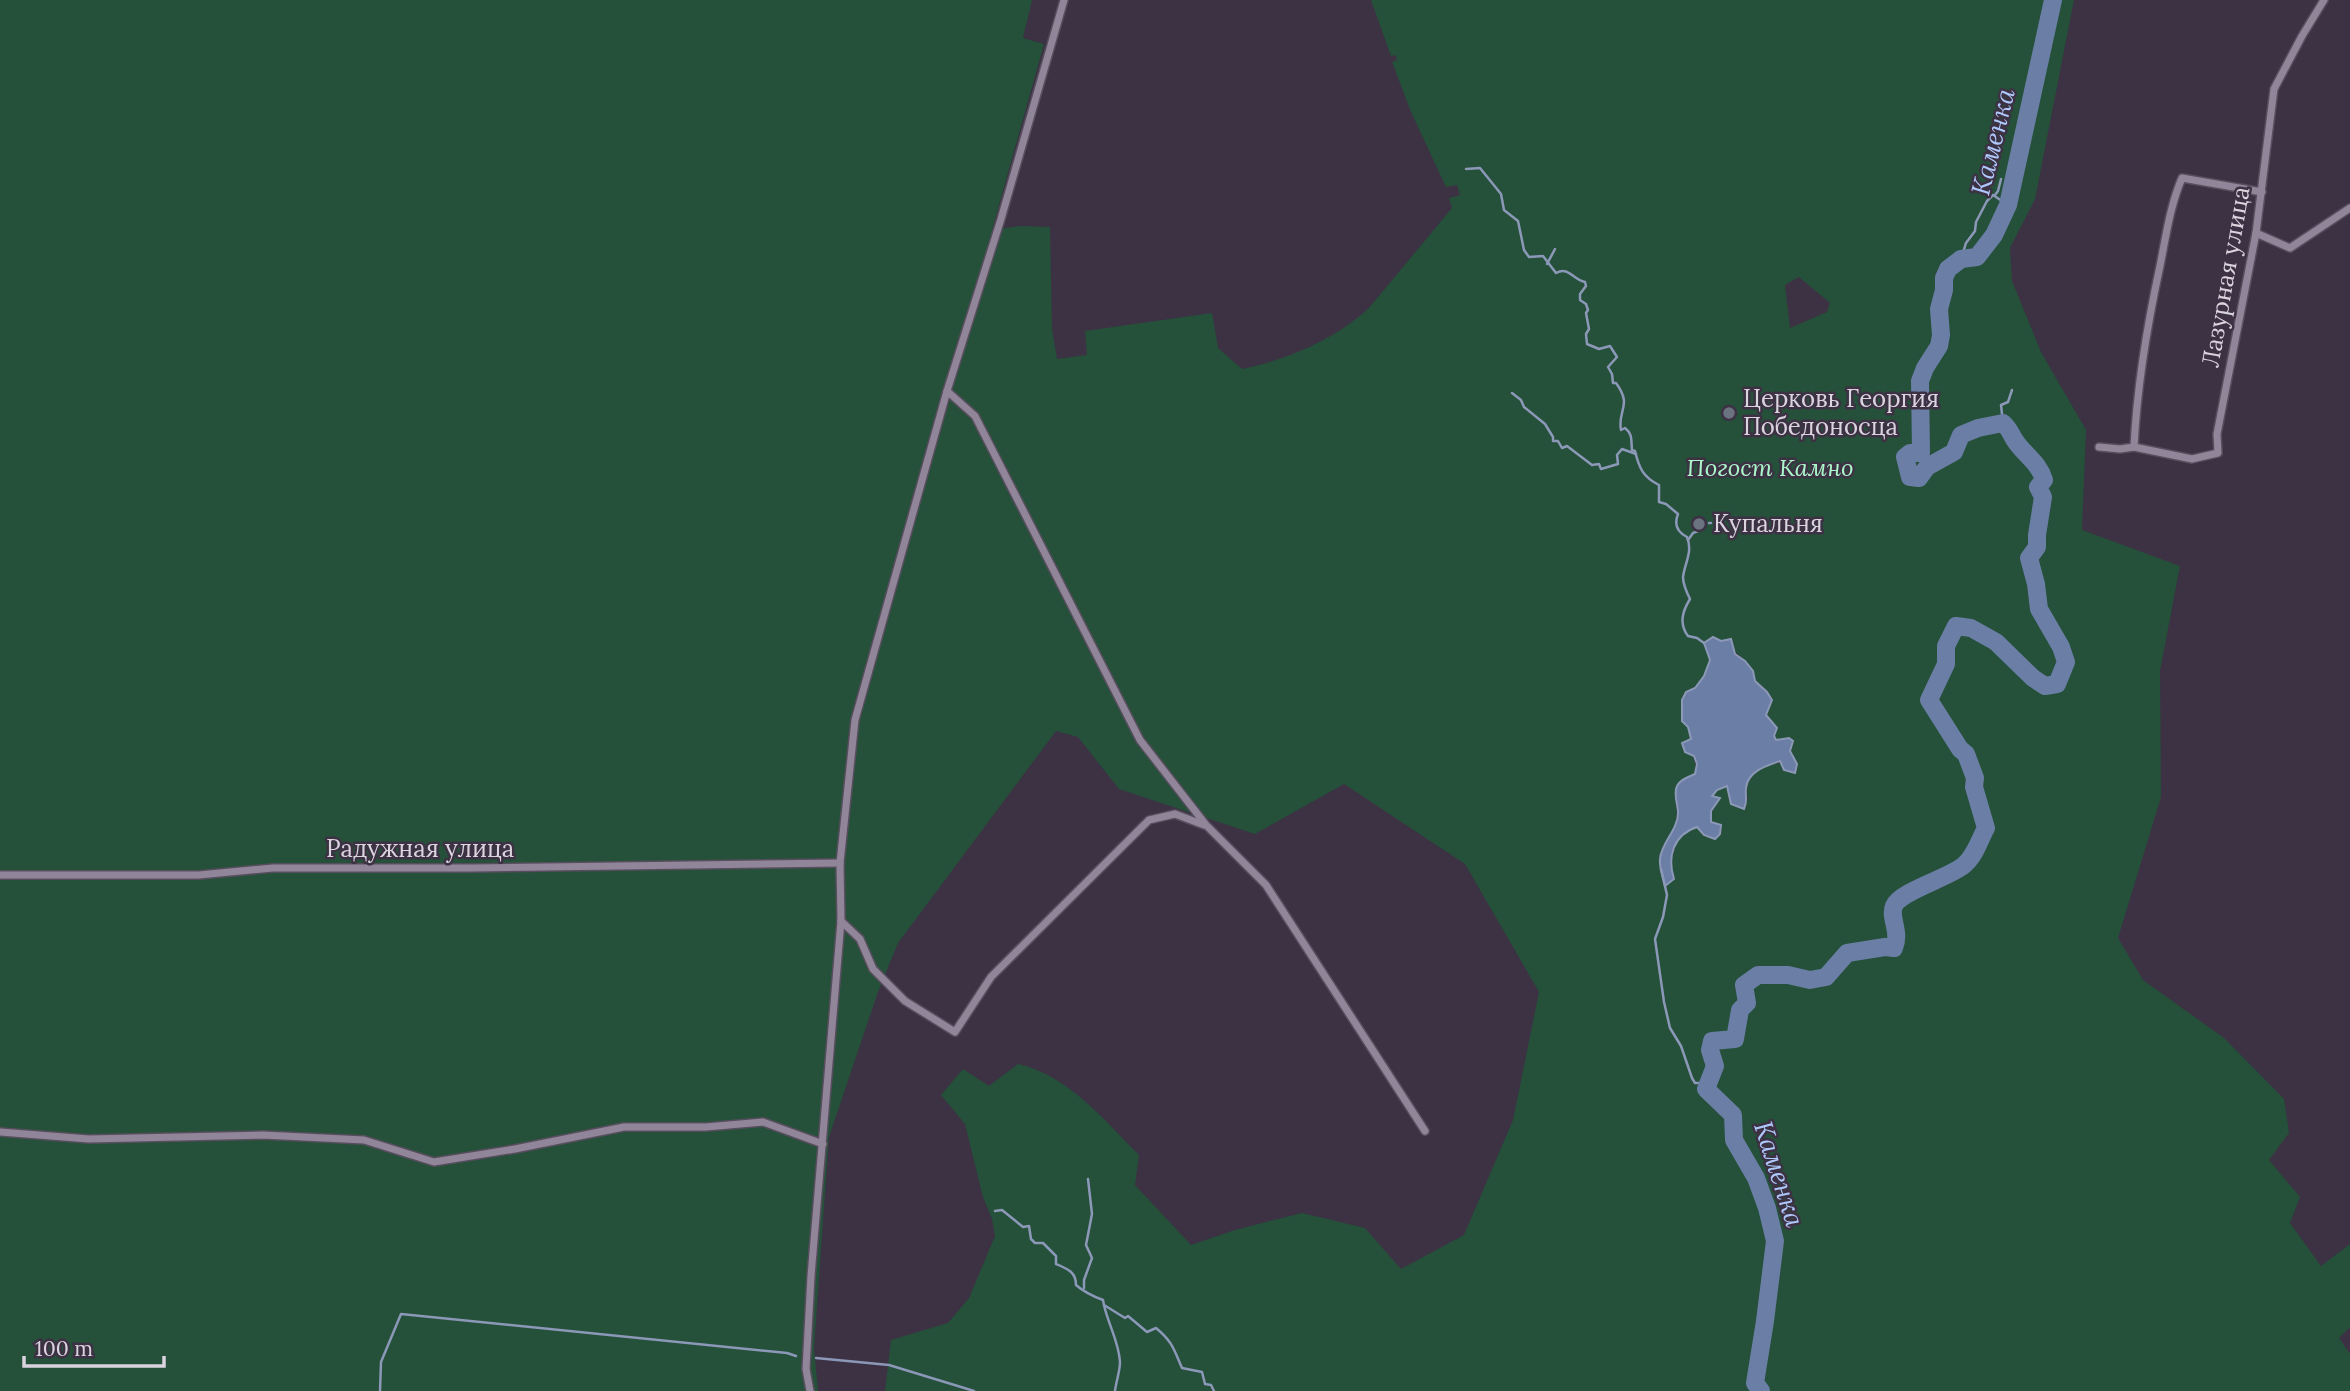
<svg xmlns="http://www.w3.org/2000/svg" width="2350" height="1391" viewBox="0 0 2350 1391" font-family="Lora,serif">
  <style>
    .green { fill: #255039; fill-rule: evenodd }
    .water { fill: #6a7ea6; stroke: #8c98b7; stroke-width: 2 }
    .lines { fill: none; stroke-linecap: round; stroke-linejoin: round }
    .stream { stroke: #8c98b7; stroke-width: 2.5 }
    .river { stroke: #6a7ea6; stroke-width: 18 }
    .street-casing { stroke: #564e5d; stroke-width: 10 }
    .street { stroke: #908599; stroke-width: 7 }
    .worship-dot { fill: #6b7280; stroke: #3c3244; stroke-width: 2.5 }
    .labels { text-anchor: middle; stroke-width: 5; stroke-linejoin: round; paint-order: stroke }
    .street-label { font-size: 24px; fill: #dad4df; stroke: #3c3244 }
    .poi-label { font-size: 24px; fill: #dad4df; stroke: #3c3244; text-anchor: start }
    .park-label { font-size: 24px; font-style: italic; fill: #abf7ca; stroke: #3c3244 }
    .water-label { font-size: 26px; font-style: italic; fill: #afc8fb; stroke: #3c3244 }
  </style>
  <rect width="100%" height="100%" fill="#3c3244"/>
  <path class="green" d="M0,0H1032L1023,38L1044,44L992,230L1020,226L1050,227L1052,329L1057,359L1087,355L1085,331L1212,313L1218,348L1242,369C1286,360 1334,340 1368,309L1452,208L1449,198L1460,195L1457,185L1446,187L1411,112L1392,62L1397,60L1396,55L1391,56L1371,0H2074L2035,199L2010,248L2012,281L2041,352L2086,430L2082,530L2180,566L2160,671L2161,797L2118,938L2143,980L2224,1038L2284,1099L2289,1133L2269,1160L2300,1197L2290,1223L2321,1266L2350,1244V1327L2339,1338L2350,1354V1391H885L891,1340L948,1323L969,1298L995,1236L992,1219L983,1197L965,1124L941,1095L963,1069L989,1086L1018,1064C1068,1075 1104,1120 1139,1155L1135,1185L1191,1245L1235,1230L1302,1213L1365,1228L1401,1269L1464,1235L1513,1120L1539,992L1465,864L1344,784L1255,834L1119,789L1078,737L1056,731L898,943L878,992L829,1137L814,1348L818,1391H0ZM1799,277L1830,303L1827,312L1790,328L1785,285ZM1721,641C1729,646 1746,660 1751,668C1753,671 1753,675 1755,679C1757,684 1763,688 1767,692L1768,706L1766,715L1777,728L1774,736L1776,740L1789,738V751L1796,764C1771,760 1741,769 1748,800L1729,793L1727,785L1717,790L1711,796L1720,799L1711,811V822L1688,830L1677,840L1665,885L1662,849C1674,834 1679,819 1676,800C1694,775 1706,770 1683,743L1691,739L1688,727L1682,721V700L1686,692L1695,688L1704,676L1711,660L1704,642Z"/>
  <path class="water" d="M1713,637L1721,641L1731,639L1735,654L1745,661L1753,671L1755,681L1767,692L1772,700L1766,715L1777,728L1774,736L1776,740L1789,738L1793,741L1790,751L1797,764L1795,773L1784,770L1780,761C1766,766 1748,771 1746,788C1745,797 1748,800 1744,809L1731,804L1727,786L1717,790L1712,796L1720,798L1711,811V822L1721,825L1720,834L1715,839L1704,835L1697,827C1673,835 1667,857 1674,879L1665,886C1663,876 1659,868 1660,859C1661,843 1678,830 1678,813C1678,804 1673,794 1677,786C1680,779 1689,777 1695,774L1697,764L1694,756L1685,752L1682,743L1691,739L1688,727L1682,721V700L1686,692L1695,688L1704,676L1710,660L1704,643Z"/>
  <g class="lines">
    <g class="stream">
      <path d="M1466,169L1480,168L1501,194L1504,210L1518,221L1524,250L1529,257L1543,256L1556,273C1569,266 1573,280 1585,282L1586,286L1580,294V300L1586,304L1588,310L1586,313L1589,329L1586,334L1587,344L1599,349L1610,346L1617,357L1608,367L1612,374L1613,383H1616C1633,406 1617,410 1621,430L1625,428C1633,434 1631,441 1632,450L1635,451C1639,468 1643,477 1659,485V502L1666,504L1678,514C1674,524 1677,532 1687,537C1693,552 1685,562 1683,577C1683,584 1687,593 1690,599C1682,612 1679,624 1688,636L1697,638L1704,643"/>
      <path d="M1995,195L1998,191L2001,179"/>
      <path d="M1961,259L1966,243L1975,231L1976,222L1987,201L1993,195L2008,205"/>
      <path d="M1547,264L1555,249"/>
      <path d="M1512,393L1521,400L1524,407L1545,424L1553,437V441H1558L1562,448L1567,446L1592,465L1599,464L1601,469L1618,464L1617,455L1622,449L1636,454"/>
      <path d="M2003,423L2001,405L2008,402L2012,390"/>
      <path d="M1709,523H1711"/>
      <path d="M1688,540L1693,533L1698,531L1700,525L1706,524"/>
      <path d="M1661,869L1667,895L1663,917L1655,939L1664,1002L1670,1028L1681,1046L1692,1078L1695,1083H1700L1706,1089"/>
      <path d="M995,1211L1002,1210L1023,1227L1029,1226L1031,1239L1035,1243H1043L1056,1256V1264C1068,1269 1076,1272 1076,1285C1084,1292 1092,1296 1103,1300L1104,1305L1125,1318L1128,1316L1147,1332L1156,1328C1173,1342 1174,1350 1182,1368L1202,1372L1205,1384L1211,1385L1214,1391"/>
      <path d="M1084,1288V1280L1092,1258L1086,1245L1092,1214L1088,1179"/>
      <path d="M1104,1305C1108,1324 1119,1342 1120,1362C1120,1371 1116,1382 1115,1391"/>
      <path d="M816,1358L889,1365L974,1391"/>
      <path d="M380,1391L381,1362L401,1314L787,1353L796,1356"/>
    </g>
    <path class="river" d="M1761,1391L1755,1383L1765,1321L1775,1241L1767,1208L1756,1178L1734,1140L1733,1115L1706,1089L1715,1066L1710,1050L1712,1041L1735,1039L1740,1010L1747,1003L1744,985L1758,975H1788L1810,980L1826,977L1847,953L1885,947L1894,948C1901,931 1889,918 1894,906C1900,891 1949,878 1964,865C1975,856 1979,841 1986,828L1974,787L1975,778L1966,754L1960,749L1929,700L1946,664V646L1956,626L1971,628L1996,642L2033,678L2045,686L2057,684L2066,662L2061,647L2039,609L2036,584L2029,558L2037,547V535L2043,497L2038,487L2044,480C2039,463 2026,456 2016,442C2011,435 2010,429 2003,423L1978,428L1961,435L1954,452L1927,467L1919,478L1910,477L1905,457L1910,453H1921L1920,381L1925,368L1939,346L1941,335L1939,309L1944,290V278L1948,269L1961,259L1977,257L1994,235L2008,205L2053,0"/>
    <defs>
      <g id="street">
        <path d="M2256,233L2290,248L2350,208"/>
        <path d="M947,391L975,416L1140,740L1206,825L1266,885L1425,1131"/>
        <path d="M2099,447L2120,449L2134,447L2192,459L2218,453L2217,434L2256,233L2274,89L2302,36L2324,0"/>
        <path d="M2134,447C2137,386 2147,326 2160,266C2166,236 2170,206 2182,178L2262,192"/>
        <path d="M0,875H199L273,868H472L840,863"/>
        <path d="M841,921L860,939L873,969L905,1001L955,1032L991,977L1149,820L1175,814L1204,825"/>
        <path d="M0,1132L89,1139L263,1135L364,1140L434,1162L515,1149L624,1127H706L763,1122L823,1144"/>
        <path d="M810,1391L806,1369L811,1276L841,921L840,863L855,720L947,391L1001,219L1064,0"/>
      </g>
    </defs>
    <use href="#street" class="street-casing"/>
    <use href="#street" class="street"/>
  </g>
  <g class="worship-dot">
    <circle cx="1729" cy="413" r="7"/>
    <circle cx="1699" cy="524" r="7"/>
  </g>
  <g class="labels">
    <g class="street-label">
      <text transform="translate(2226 277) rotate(-80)" y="8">Лазурная улица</text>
      <text x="420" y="857">Радужная улица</text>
    </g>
    <g class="poi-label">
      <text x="1743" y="407">Церковь Георгия<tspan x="1743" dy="28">Победоносца</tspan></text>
      <text x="1713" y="532">Купальня</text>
    </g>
    <g class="park-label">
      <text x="1770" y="476">Погост Камно</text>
    </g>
    <g class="water-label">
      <text transform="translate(1993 142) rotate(-76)" y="9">Каменка</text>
      <text transform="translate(1779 1174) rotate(72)" y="9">Каменка</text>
    </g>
  </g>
  <path d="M24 1356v10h140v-10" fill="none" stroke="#dad4df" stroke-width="3.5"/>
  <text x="35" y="1356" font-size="21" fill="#dad4df" stroke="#3c3244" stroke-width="5" paint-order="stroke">100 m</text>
</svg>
